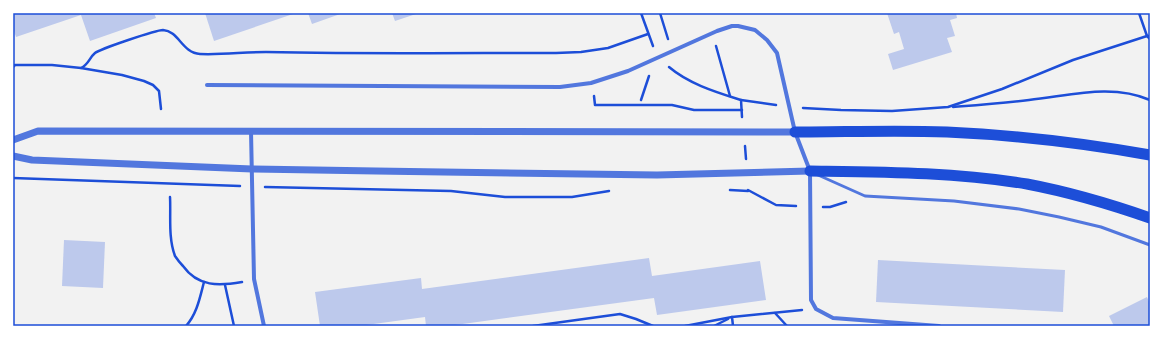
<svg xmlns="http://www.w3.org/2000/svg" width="1163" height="339" viewBox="0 0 1163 339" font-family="'Work Sans',sans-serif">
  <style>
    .building { fill: #bdc9ec }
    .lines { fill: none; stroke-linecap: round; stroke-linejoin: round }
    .path { stroke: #1d4ed8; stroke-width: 2.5 }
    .service { stroke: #5277de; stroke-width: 3 }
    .minor { stroke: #5277de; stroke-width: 4 }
    .tertiary { stroke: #5277de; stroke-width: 7 }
    .trunk { stroke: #1d4ed8; stroke-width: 11 }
    .neatline { fill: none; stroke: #1d4ed8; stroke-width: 1.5 }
  </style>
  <rect width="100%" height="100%" fill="#f2f2f2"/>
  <g class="building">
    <path d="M13,13H154L156,18L90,41L81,15L16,37L13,28Z"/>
    <path d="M205,13H296L214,41Z"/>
    <path d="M308,13H343L312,24Z"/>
    <path d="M392,13H419L395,21Z"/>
    <path d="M887,13H956L957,18L950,20L955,36L947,38L952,52L893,70L888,54L904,49L899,32L894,34Z"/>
    <path d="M64,240L105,242L103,288L62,286Z"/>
    <path d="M649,258L652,276L760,261L766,300L657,315L654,298L448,326H426L425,317L359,326H320L315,292L421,278L422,289Z"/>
    <path d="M878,260L1065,270L1063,312L876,302Z"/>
    <path d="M1147,297L1150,304V326H1114L1109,316Z"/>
  </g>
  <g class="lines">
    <g class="path">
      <path d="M641,13L653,46"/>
      <path d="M660,13L668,39"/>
      <path d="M1139,13L1147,36L1150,39"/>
      <path d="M716,46L730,96"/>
      <path d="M13,67L15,65H52L81,68L122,75L144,81L153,85L159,91L161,109"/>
      <path d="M669,67C689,84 716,92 741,100L742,117"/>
      <path d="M81,68C89,64 89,58 95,53C100,49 156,30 163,30C179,31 182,53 200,54C222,55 244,52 266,52C363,54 460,53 556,53L581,52L608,48L648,34"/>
      <path d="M594,96L595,105H672L694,110H742"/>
      <path d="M641,100L649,76"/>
      <path d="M741,100L776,105"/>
      <path d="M953,107C978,105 1004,103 1029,100C1069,96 1111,83 1150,100"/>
      <path d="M803,108L841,110L892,111L948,107L1002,89L1073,60L1147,36H1150"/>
      <path d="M745,146L746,159"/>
      <path d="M13,178L240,186"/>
      <path d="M265,187L451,191L505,197H572L609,191"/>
      <path d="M730,190L748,191"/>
      <path d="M748,190L776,205L796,206"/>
      <path d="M170,197C171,215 168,238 175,256C177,259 180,263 183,266C198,287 219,286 242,282"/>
      <path d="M823,207H830L846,202"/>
      <path d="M225,285L234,326"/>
      <path d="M775,313L787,326"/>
      <path d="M186,326C197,314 200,297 204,282"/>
      <path d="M533,326L620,314L636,319L653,326"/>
      <path d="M685,326L732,317"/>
      <path d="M714,326L728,319"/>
      <path d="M733,326L732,317L802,310"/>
    </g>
    <path class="service" d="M818,175L865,196L954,201L1019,209L1059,217L1101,227L1150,245"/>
    <g class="minor">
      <path d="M207,85L560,87L591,83L628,71L717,31L732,26H738L755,30L767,40L777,53L795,132L810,171L811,300L816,309L833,318L939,326"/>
      <path d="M251,131L254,279L264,326"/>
    </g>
    <g class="tertiary">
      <path d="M13,140L38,131L795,132"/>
      <path d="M13,156L32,160L252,169L376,171L657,175L810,171"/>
    </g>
    <g class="trunk">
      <path d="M795,132C845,132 897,130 947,132C1015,135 1083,143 1150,155"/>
      <path d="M810,171C883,172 954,172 1027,184C1069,192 1110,204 1150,218"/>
    </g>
  </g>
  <rect width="1163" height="339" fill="none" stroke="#ffffff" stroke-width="28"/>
  <rect x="14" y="14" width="1135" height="311" class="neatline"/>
</svg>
